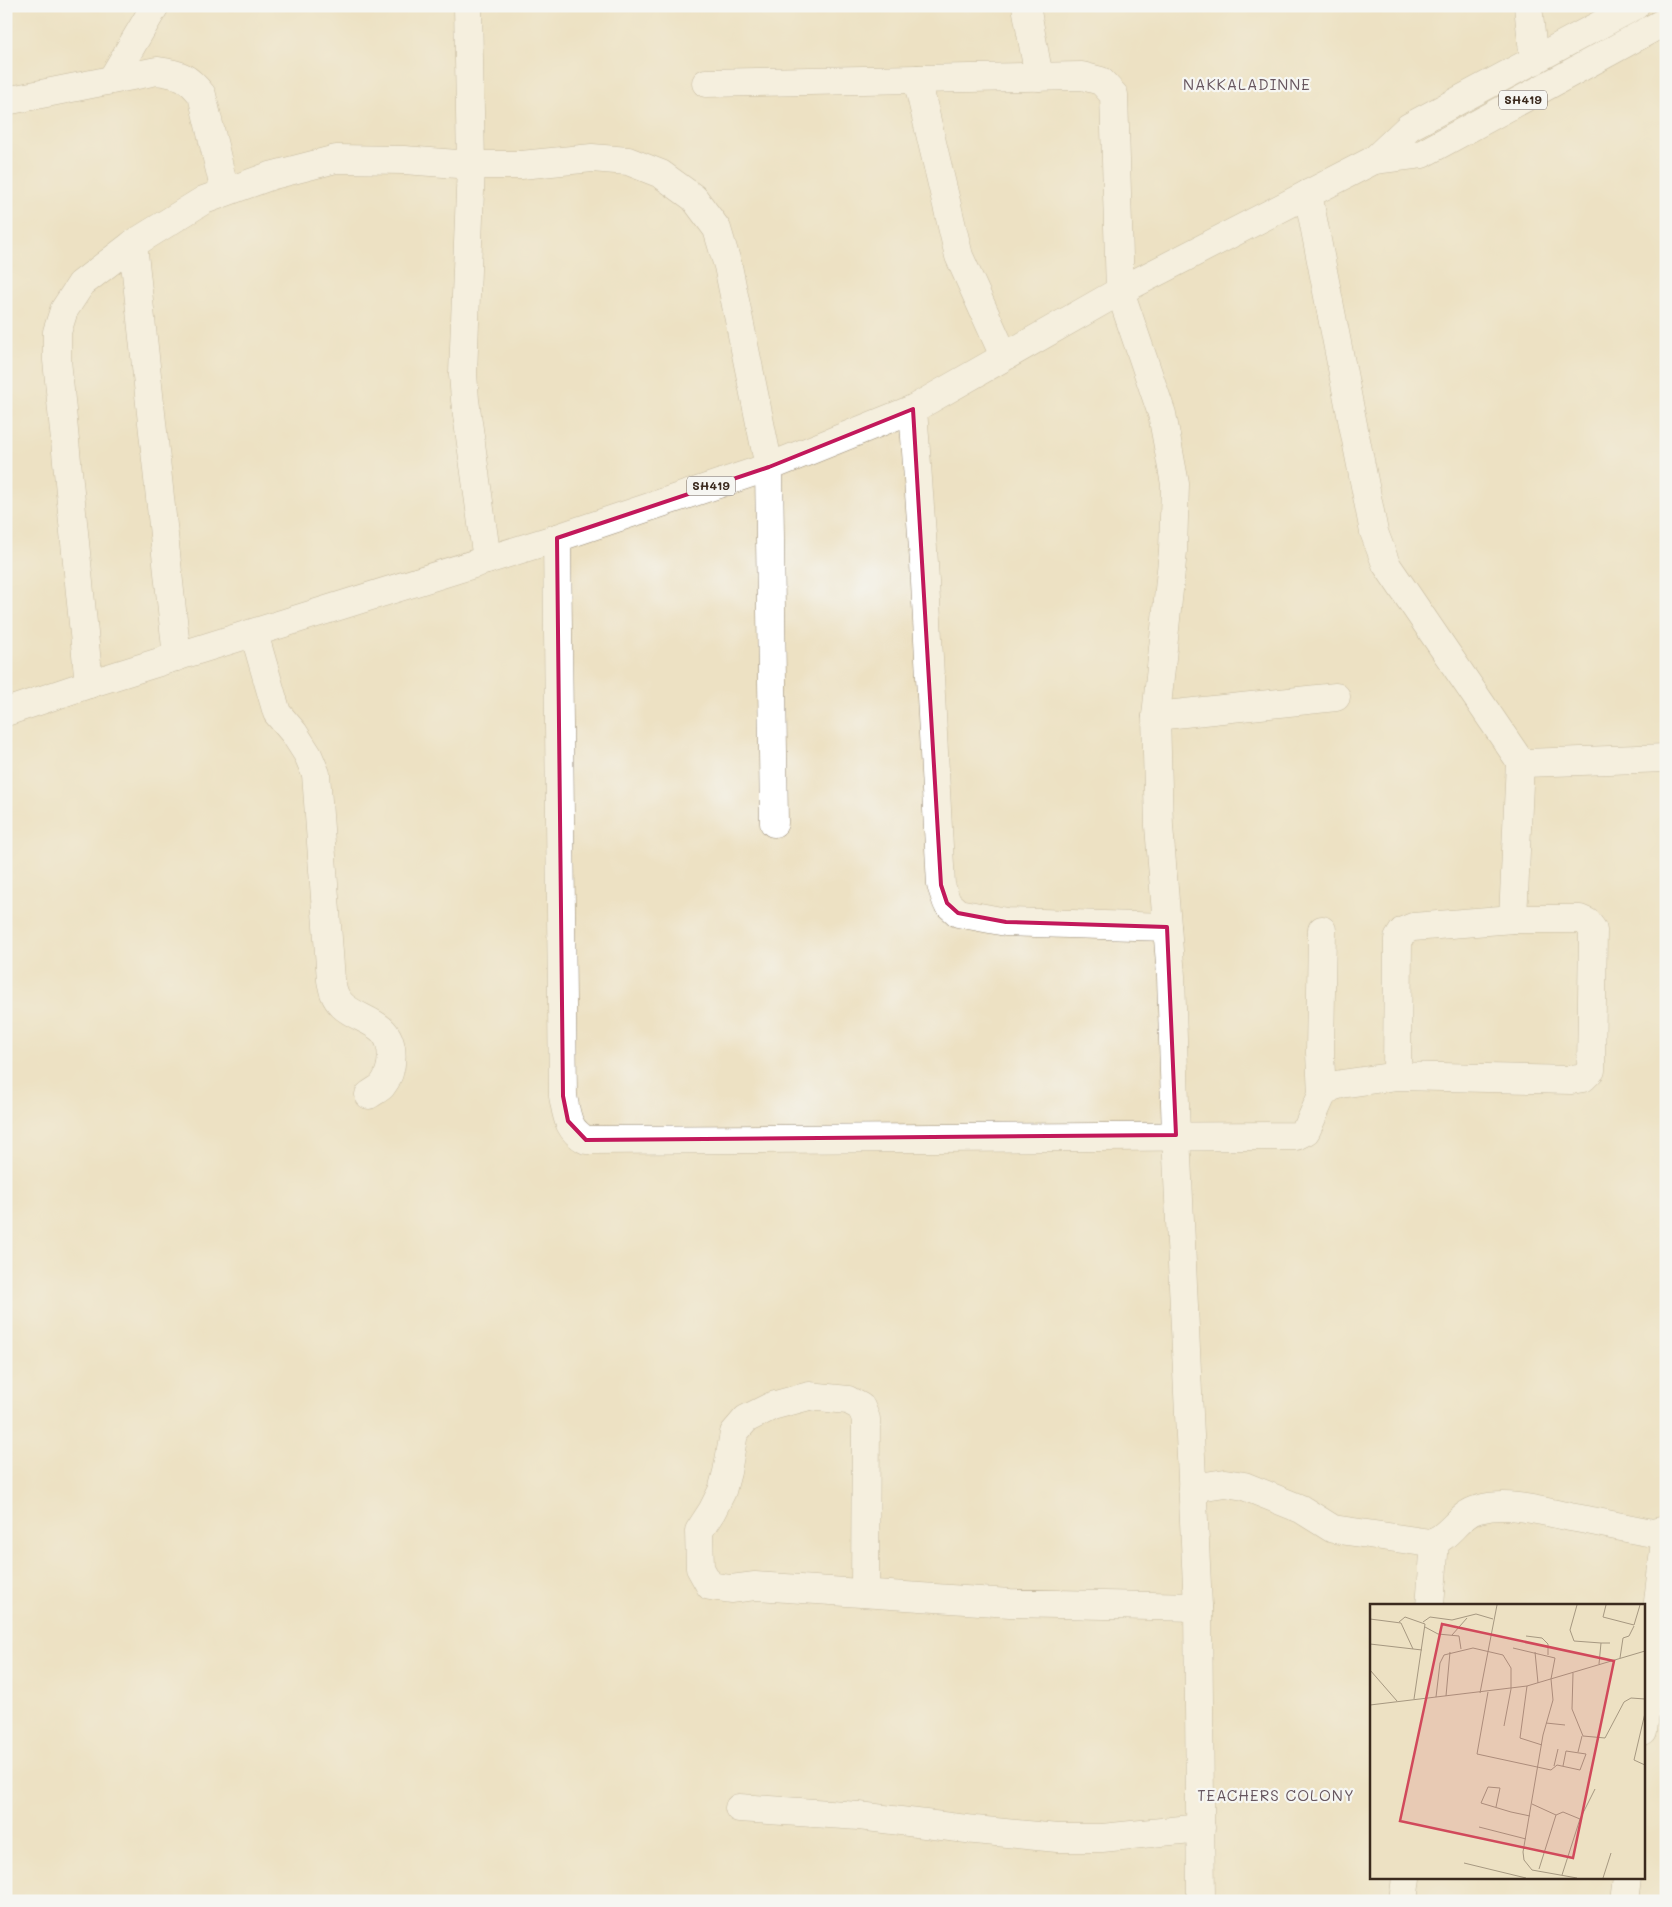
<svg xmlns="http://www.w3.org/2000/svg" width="1672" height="1907" viewBox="0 0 1672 1907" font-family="Mali,sans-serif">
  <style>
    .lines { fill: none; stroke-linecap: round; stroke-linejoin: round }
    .minor-casing { stroke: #948670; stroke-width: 29 }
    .major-casing { stroke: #948670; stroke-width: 29 }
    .minor { stroke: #fff; stroke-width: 28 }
    .major { stroke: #fff; stroke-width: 28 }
    .marked { fill: none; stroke: #c2185b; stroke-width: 4; stroke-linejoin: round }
    .labels { text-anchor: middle; stroke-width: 4.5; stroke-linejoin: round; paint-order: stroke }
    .shield { fill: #f6f6f2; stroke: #73675e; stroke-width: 1 }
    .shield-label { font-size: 12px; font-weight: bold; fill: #3b2a1e }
    .neighbourhood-label { font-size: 15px; letter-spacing: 1px; fill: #67565f; stroke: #f6f6f2 }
    .inset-road { fill: none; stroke: #a69881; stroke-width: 1 }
    .view { fill: #d1495b; fill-opacity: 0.15; stroke: #d1495b; stroke-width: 2.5 }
    .inset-edge { fill: none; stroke: #3b2a1e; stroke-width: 2.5 }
  </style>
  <rect width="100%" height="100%" fill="#f6f6f2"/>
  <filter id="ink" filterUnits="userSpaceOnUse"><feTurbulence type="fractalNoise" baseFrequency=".02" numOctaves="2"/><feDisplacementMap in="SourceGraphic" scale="10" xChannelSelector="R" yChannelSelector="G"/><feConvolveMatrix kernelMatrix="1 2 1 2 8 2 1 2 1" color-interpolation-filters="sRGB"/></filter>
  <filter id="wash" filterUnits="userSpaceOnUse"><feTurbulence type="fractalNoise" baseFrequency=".0096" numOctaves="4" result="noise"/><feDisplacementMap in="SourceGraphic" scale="20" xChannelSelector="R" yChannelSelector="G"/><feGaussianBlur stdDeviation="1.12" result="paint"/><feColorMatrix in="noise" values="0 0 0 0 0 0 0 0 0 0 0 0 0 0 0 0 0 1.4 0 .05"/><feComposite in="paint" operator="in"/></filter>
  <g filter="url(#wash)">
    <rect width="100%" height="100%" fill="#ede1c3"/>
  </g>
  <g filter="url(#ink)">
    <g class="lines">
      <defs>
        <g id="minor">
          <path d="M468,6L471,165L463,374L465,400L487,560"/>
          <path d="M1026,6L1039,77"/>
          <path d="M1528,6L1534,61"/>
          <path d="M112,79L155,6"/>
          <path d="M917,79L959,256L1004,356"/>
          <path d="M706,83L1082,76L1101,81L1114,95L1120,291L1162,414L1175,484L1173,551L1156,716L1159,826L1171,976L1176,1135L1198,1607L1201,1901"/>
          <path d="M6,101L157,71C180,74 187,76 202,95L225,192"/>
          <path d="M1308,194L1374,532L1386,564L1520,761L1525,763L1666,758"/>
          <path d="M133,244L177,657"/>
          <path d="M913,409L924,563L941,885L947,903L958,913L1006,922L1167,927"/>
          <path d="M557,538L563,1096C567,1116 567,1129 586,1140L1296,1136L1306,1131L1322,1095L1331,1087L1341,1084L1397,1076L1571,1080L1583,1078L1591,1070L1593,930L1587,922L1580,919H1513L1413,927L1403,931L1398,939L1397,1076"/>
          <path d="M254,633L277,713L294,733L308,755L316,774L331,980C333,990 334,997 342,1005C352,1015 369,1019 381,1029C396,1042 394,1071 382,1086C379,1089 373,1092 369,1095"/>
          <path d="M89,684L57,360V332L64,310L81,284L133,244L204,200L270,176L336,159L404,160L471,165H521L592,158L628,161L661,174L694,198L717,229L728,266L769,467L774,823"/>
          <path d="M1156,716L1336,697"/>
          <path d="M1513,919L1520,761"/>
          <path d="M1322,930L1320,1053L1322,1095"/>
          <path d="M1192,1488L1225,1483L1244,1486L1301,1509L1333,1529L1430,1543C1450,1538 1458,1514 1479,1509C1509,1501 1541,1511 1570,1517C1598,1522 1626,1528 1653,1533L1666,1530"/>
          <path d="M865,1593L866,1419L861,1407L848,1400L809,1396L772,1406L746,1419L734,1433L727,1472L722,1491L712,1511L699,1531L700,1568L710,1586L731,1589L755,1586L1010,1603L1198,1607"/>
          <path d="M1430,1606L1435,1541"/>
          <path d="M1643,1732L1666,1532"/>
          <path d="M739,1808L859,1816L975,1830L1057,1838H1102L1201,1828"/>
          <path d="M1403,1901L1406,1878"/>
          <path d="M1624,1901L1627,1878"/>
        </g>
        <g id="major">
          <path d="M1374,160L1422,154L1666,21"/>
          <path d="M6,712L89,684L557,538L769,467L913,409L1120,291L1374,160L1409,127L1635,6"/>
        </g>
      </defs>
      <use href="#minor" class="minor-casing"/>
      <use href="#major" class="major-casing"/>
      <use href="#minor" class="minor"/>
      <use href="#major" class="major"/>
    </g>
  </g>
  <path d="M0 0H1672V1907H0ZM913,409L941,885L947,903L958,913L1006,922L1167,927L1176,1135L586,1140L568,1121L563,1096L557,538L769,467Z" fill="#ede1c3" fill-opacity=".55" fill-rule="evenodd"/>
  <path class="marked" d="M913,409L941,885L947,903L958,913L1006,922L1167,927L1176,1135L586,1140L568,1121L563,1096L557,538L769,467Z"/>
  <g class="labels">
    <g class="shield">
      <rect x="1499" y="90.5" width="48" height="19" rx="4"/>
      <rect x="687" y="476.5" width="48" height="19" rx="4"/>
    </g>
    <g class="shield-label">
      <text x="1523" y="104">SH419</text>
      <text x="711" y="490">SH419</text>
    </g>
    <g class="neighbourhood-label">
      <text x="1247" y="90">NAKKALADINNE</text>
      <text x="1276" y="1801">TEACHERS COLONY</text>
    </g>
  </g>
  <g transform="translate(1370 1604)">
    <rect width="275" height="275" fill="#ede1c3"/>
    <path class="inset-road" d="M207,1L200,26L204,37L231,39M236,1L233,13L264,21L270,1M0,15L31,19L43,45M29,18L35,13L55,20L44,95M53,18L60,13L82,16L106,10L123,15M55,23L68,30L89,32L91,45M82,31L97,14M156,32L172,34L178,40V51M0,40L52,46M143,44L185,54L181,75L183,96L173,131L153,248L154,256L162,266L207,274M165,48L168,79M250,54L253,34L259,32L264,22M229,60L231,39H240M0,66L27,97M203,69L202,105L213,132L235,134L254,98L261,94L275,95M157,82L150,134L172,141M118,88L107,150L181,166L187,161L210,166L216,150L196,147L193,162M110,89L127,1M76,92L80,48M66,93L70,59L74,51L103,44L133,51L141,64V85L134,122M0,101L157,82L275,47M275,109L264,156L275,161M176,119L195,121M208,148L212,132M184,162L188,145M162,200L186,211L193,208L210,215L225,185M126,203L130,184L118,183L111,199L141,208L160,212M109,223L156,235M94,259L156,274M169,265L186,211M192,271L210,215M233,274L241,249"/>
    <path class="view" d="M72,20L244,57L203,254L30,217Z"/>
    <rect width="275" height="275" class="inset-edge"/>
  </g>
  <rect width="1672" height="1907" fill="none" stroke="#f6f6f2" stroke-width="25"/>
</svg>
